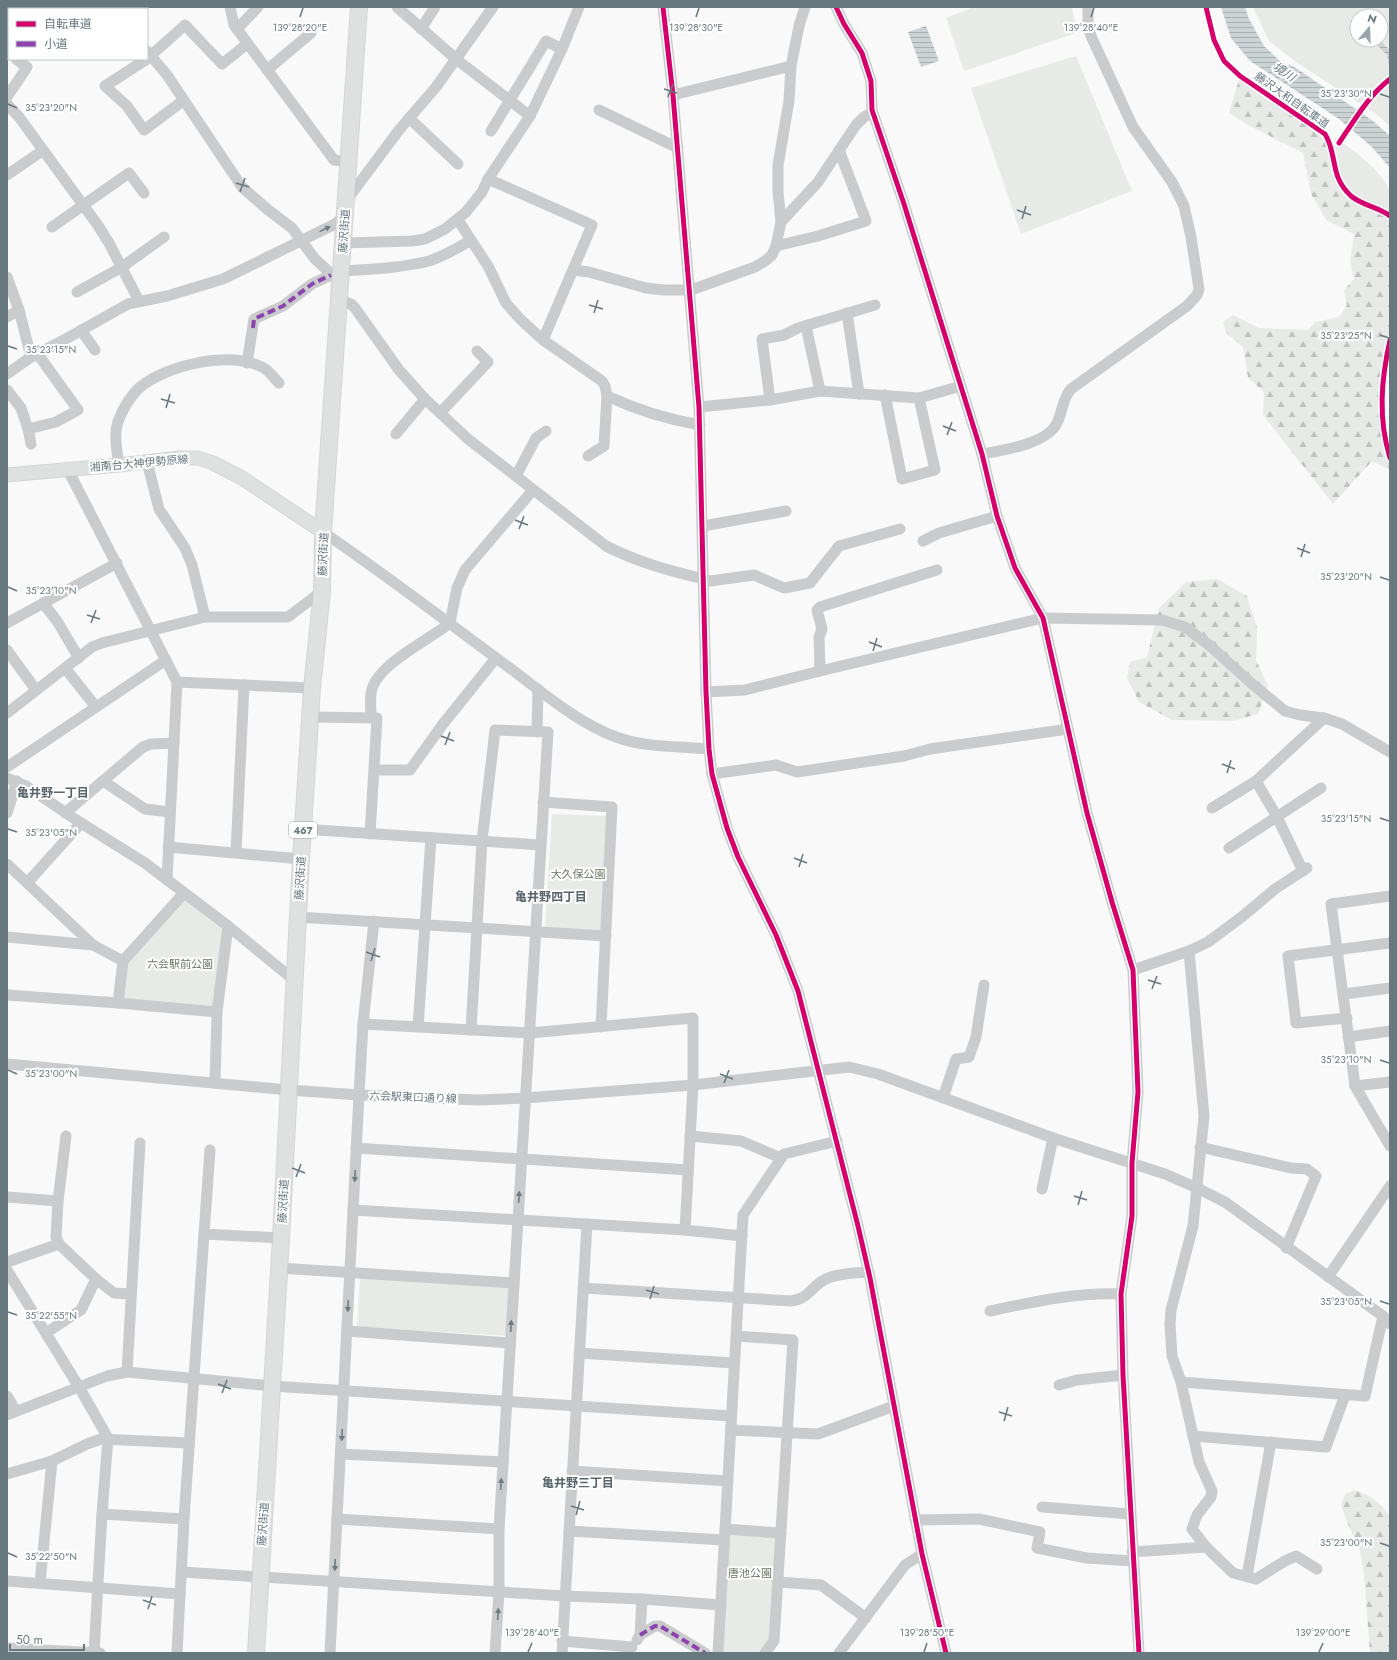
<svg xmlns="http://www.w3.org/2000/svg" width="1397" height="1660" viewBox="0 0 1397 1660" font-family="Jost,'Noto Sans JP',sans-serif">
  <style>
    .green { fill: #e8eae7; fill-rule: evenodd }
    .forest { fill: url(#forest-firs) }
    .water { fill: url(#water-rules) }
    .lines { fill: none; stroke-linecap: round; stroke-linejoin: round }
    .major-casing { stroke: #d4d5d5; stroke-width: 15 }
    .highway-casing { stroke: #d4d5d5; stroke-width: 18 }
    .minor { stroke: #cacbcc; stroke-width: 11 }
    .major { stroke: #dfe0e0; stroke-width: 13 }
    .highway { stroke: #dfe0e0; stroke-width: 16 }
    .quiet { stroke: #8e44ad; stroke-width: 4; stroke-dasharray: 8 4; stroke-linecap: butt }
    .cycleway-casing { stroke: #fff; stroke-width: 8 }
    .cycleway { stroke: #d6006c; stroke-width: 5 }
    .oneway { fill: #6c7c83 }
    .ticks { fill: none; stroke: #67787f; stroke-width: 1.5 }
    .labels { text-anchor: middle; stroke-width: 4; stroke-linejoin: round; paint-order: stroke }
    .shield { fill: #fff; stroke: #95a0a5; stroke-width: 1 }
    .shield-label { font-size: 10px; font-weight: bold; fill: #67787f }
    .street-label { font-size: 11px; fill: #67787f; stroke: #fff }
    .park-label { font-size: 11px; fill: #6b7866; stroke: #fff }
    .water-label { font-size: 12px; font-style: italic; fill: #637679; stroke: #fff }
    .neighbourhood-label { font-size: 12px; font-weight: bold; fill: #59656b; stroke: #fff }
    .ticks-label { font-size: 10px; text-anchor: middle; fill: #67787f; stroke: #fff; stroke-width: 4; stroke-linejoin: round; paint-order: stroke }
  </style>
  <defs>
    <pattern id="forest-firs" width="22" height="20" patternUnits="userSpaceOnUse"><rect width="22" height="20" fill="#e8eae7"/><path d="M5 1l3.5 6h-7zM16 11l3.5 6h-7z" fill="#c0c2c0"/></pattern>
    <pattern id="water-rules" width="6" height="5" patternUnits="userSpaceOnUse"><rect width="6" height="5" fill="#ccd3d5"/><path d="M0 2.5h6" fill="none" stroke="#a9b0b2"/></pattern>
  </defs>
  <rect width="100%" height="100%" fill="#f9f9f9"/>
  <g class="green">
    <path d="M974,7H1071L1079,32L964,71L946,18Z"/>
    <path d="M1253,7H1390V126L1376,114L1296,62L1269,41ZM1357,16H1381V40H1357Z"/>
    <path d="M1076,56L1132,191L1021,234L971,88Z"/>
    <path d="M1334,137C1353,150 1382,170 1390,192C1392,198 1390,208 1390,214L1388,212C1343,195 1340,183 1334,137Z"/>
    <path d="M552,814L610,816L604,935L545,931Z"/>
    <path d="M185,899L222,928L217,1008L123,998L128,963Z"/>
    <path d="M360,1278L512,1288L510,1336L357,1327Z"/>
    <path d="M728,1533L777,1536L770,1639L761,1653H721Z"/>
  </g>
  <g class="forest">
    <path d="M1240,76L1325,134C1338,155 1330,176 1351,196C1363,206 1379,207 1390,216C1390,257 1393,298 1390,338C1389,357 1382,376 1381,395C1381,421 1390,446 1390,470L1372,461L1333,504L1263,415L1264,392L1248,378L1243,347L1227,334L1223,322L1233,315L1259,328L1308,330L1315,322L1339,317L1347,305L1344,290L1354,279L1350,262L1354,234L1326,220L1311,194L1303,153L1246,124L1229,113Z"/>
    <path d="M1217,579L1247,596L1257,627L1256,660L1268,686L1258,714L1233,721L1172,720L1139,702L1127,678L1130,662L1147,657L1159,608L1186,582Z"/>
    <path d="M1354,1490C1373,1496 1378,1501 1390,1516V1653H1370L1364,1575L1360,1550L1348,1524L1341,1505L1345,1494Z"/>
  </g>
  <g class="water">
    <path d="M1221,7H1245L1249,19L1264,46L1280,61L1296,68L1373,121L1390,136V168L1372,147L1339,119L1250,61L1231,38Z"/>
    <path d="M926,26L939,61L921,67L908,32Z"/>
    <path d="M1372,40H1379L1390,50V71L1387,55Z"/>
  </g>
  <g class="lines">
    <defs>
      <path id="major" d="M7,475L119,465L180,458H198L213,463L242,478L323,532"/>
      <path id="highway" d="M256,1653L281,1238L301,859L312,688L322,591L323,532L359,7"/>
    </defs>
    <use href="#major" class="major-casing"/>
    <use href="#highway" class="highway-casing"/>
    <g class="minor">
      <path d="M104,7L106,9"/>
      <path d="M230,7L234,25L334,160L349,162"/>
      <path d="M397,7L456,59L530,116"/>
      <path d="M663,7L673,95L699,407L706,692L709,749L712,774L727,828L738,857L776,935L798,991L858,1226L870,1278L922,1554L946,1653"/>
      <path d="M836,7L844,24L862,53L871,81L872,110L904,204L982,454L997,516L1015,568L1043,618L1087,813L1112,902L1133,970L1138,1092L1132,1163V1216L1121,1294L1123,1375L1139,1653"/>
      <path d="M60,9L63,7"/>
      <path d="M237,29L258,7"/>
      <path d="M421,29L435,7"/>
      <path d="M147,51L167,75L242,187L267,209L292,228L315,259L341,283"/>
      <path d="M7,52L9,53"/>
      <path d="M147,59L105,86L127,106L144,130L184,100"/>
      <path d="M147,59L185,25L222,64L247,44"/>
      <path d="M267,70L311,33"/>
      <path d="M673,95L791,66"/>
      <path d="M7,97L27,67L16,59"/>
      <path d="M7,104L19,117L97,224L109,243L139,301"/>
      <path d="M599,110L678,148"/>
      <path d="M409,118L458,164"/>
      <path d="M491,131L546,41L562,49"/>
      <path d="M7,175L42,151"/>
      <path d="M488,179L592,225L543,340"/>
      <path d="M346,201L399,130L436,87L493,7"/>
      <path d="M458,220L488,266L506,303L520,319L543,340L602,381L605,386L607,396C639,411 666,419 700,425"/>
      <path d="M781,222L818,182L856,125L864,117L872,113V110"/>
      <path d="M52,227L129,173L144,193"/>
      <path d="M343,243L412,241L425,239L445,229L466,212L482,192L488,179L530,116L562,49L579,7"/>
      <path d="M776,246L818,236L866,221L839,150"/>
      <path d="M573,270L589,272L646,288L664,290H691L755,267L765,261L772,255L776,246L781,222L778,192V165L789,101L791,66L799,26L805,7"/>
      <path d="M342,271C371,269 401,268 429,261C444,256 458,248 471,240"/>
      <path d="M7,277L19,310L31,357"/>
      <path d="M77,292L122,267L164,237"/>
      <path d="M340,300L351,304L355,308L399,370L425,399L468,439L606,546C637,562 670,571 704,579L710,581L754,575L784,588L810,583L839,546L900,529"/>
      <path d="M847,313L859,394"/>
      <path d="M7,317L19,310"/>
      <path d="M806,326L820,391"/>
      <path d="M81,330L95,350"/>
      <path d="M247,363L254,319L283,306L312,284L331,275"/>
      <path d="M7,374L31,357L64,340L128,304L167,296L223,279L333,225L346,216"/>
      <path d="M7,390L21,408L28,429L31,444"/>
      <path d="M885,395L902,479L935,470L919,398"/>
      <path d="M770,400L762,339L784,335L798,328L875,305"/>
      <path d="M699,407L770,400L820,391L919,398L961,386"/>
      <path d="M440,413L488,362L477,351"/>
      <path d="M28,429L56,422L78,410L37,353"/>
      <path d="M396,434L425,399"/>
      <path d="M982,454C1004,450 1047,444 1057,423C1063,411 1062,399 1071,389L1187,306L1197,295L1199,289L1191,237L1184,206L1172,182L1133,127L1091,36L1088,25V7"/>
      <path d="M588,456L604,446L607,396"/>
      <path d="M147,462L159,509L185,548L192,565L205,617"/>
      <path d="M119,465C117,451 113,433 119,419C123,409 131,396 139,388C166,365 230,350 264,368C270,372 274,378 279,383"/>
      <path d="M68,470L177,682L167,880"/>
      <path d="M516,476L536,438L546,431"/>
      <path d="M703,526L786,511"/>
      <path d="M323,532C386,575 446,621 507,666C541,691 576,722 616,737C645,748 679,746 709,749"/>
      <path d="M923,541L939,533L997,516"/>
      <path d="M43,603L57,621L79,658"/>
      <path d="M7,623L117,563"/>
      <path d="M7,650L36,690"/>
      <path d="M65,668L96,707"/>
      <path d="M820,671L819,637L822,629L817,610L820,607L937,570"/>
      <path d="M177,682L312,688"/>
      <path d="M706,692L745,690L820,671L1043,618L1162,620L1185,627L1209,645L1251,683L1285,711L1300,715L1324,718L1342,724L1390,752"/>
      <path d="M7,713L92,647L102,643L205,617H288L322,591"/>
      <path d="M311,717L377,718L370,834"/>
      <path d="M371,718C371,710 370,701 371,693C375,665 429,640 450,623L457,588L465,570L533,490"/>
      <path d="M537,732L538,689"/>
      <path d="M7,767L166,660"/>
      <path d="M375,770H410L443,724L496,658"/>
      <path d="M712,774L776,765L797,772L904,756L930,749L1068,729"/>
      <path d="M7,778L26,786L81,823L145,863L228,926L294,980"/>
      <path d="M103,781L145,809L170,812"/>
      <path d="M1256,781L1277,817L1303,871"/>
      <path d="M543,802L612,807L601,1027"/>
      <path d="M1212,808L1256,781L1324,718"/>
      <path d="M7,813L17,781"/>
      <path d="M65,813L143,747L151,744L174,743"/>
      <path d="M303,829L540,845"/>
      <path d="M168,847L301,859"/>
      <path d="M1229,848L1321,788"/>
      <path d="M236,852L244,685"/>
      <path d="M7,864L93,945L123,961"/>
      <path d="M28,882L81,823"/>
      <path d="M1390,896L1331,904L1355,1086L1390,1146"/>
      <path d="M297,917L606,936"/>
      <path d="M7,937L93,945"/>
      <path d="M1189,951L1204,1116L1193,1226L1171,1310L1170,1324L1172,1356L1181,1382L1199,1462L1212,1491L1211,1497L1197,1515L1192,1529L1206,1547L1233,1573L1256,1579L1285,1561L1296,1556L1317,1569"/>
      <path d="M1133,970L1189,951L1208,942L1243,916L1275,889L1307,868"/>
      <path d="M1344,994L1390,988"/>
      <path d="M7,995L118,1003L217,1012"/>
      <path d="M118,1003L123,961L184,893"/>
      <path d="M1347,1018L1296,1023L1288,956L1390,943"/>
      <path d="M363,1024L530,1033L693,1018V1085L685,1230"/>
      <path d="M418,1027L431,838"/>
      <path d="M471,1030L482,841L495,730L548,732L499,1529V1592L495,1653"/>
      <path d="M1348,1037L1390,1031"/>
      <path d="M7,1064L289,1090L359,1095L478,1100L525,1098L693,1085L849,1067L878,1074L1053,1138L1165,1174L1197,1188L1225,1202L1383,1316L1390,1324"/>
      <path d="M215,1083L217,1012L228,926"/>
      <path d="M1355,1086L1390,1082"/>
      <path d="M943,1098L956,1059L969,1057L976,1037L984,985"/>
      <path d="M66,1136L58,1201L56,1237L59,1244L96,1279L114,1293L130,1294"/>
      <path d="M690,1136L741,1141L781,1158"/>
      <path d="M1200,1147L1291,1168L1307,1169L1316,1176L1286,1248"/>
      <path d="M356,1148L688,1170"/>
      <path d="M210,1150L204,1234L281,1238"/>
      <path d="M1042,1189L1053,1138"/>
      <path d="M7,1197L58,1201"/>
      <path d="M353,1210L685,1230L742,1236"/>
      <path d="M7,1262L59,1244"/>
      <path d="M279,1268L514,1283"/>
      <path d="M7,1270L79,1387L108,1438L102,1514L94,1653"/>
      <path d="M1328,1277L1390,1186"/>
      <path d="M583,1288L791,1301C810,1299 812,1284 828,1278C840,1273 856,1273 869,1272"/>
      <path d="M990,1311C1033,1302 1077,1292 1121,1294"/>
      <path d="M347,1331L510,1343"/>
      <path d="M46,1333L81,1310L96,1279"/>
      <path d="M736,1336L793,1340L774,1641L765,1653"/>
      <path d="M579,1353L734,1363"/>
      <path d="M127,1372L140,1143"/>
      <path d="M1181,1382L1365,1396L1383,1316"/>
      <path d="M1059,1385L1077,1380L1123,1375"/>
      <path d="M7,1396L16,1411"/>
      <path d="M7,1415L107,1376L127,1372L272,1386L731,1416"/>
      <path d="M731,1430L818,1434L894,1406"/>
      <path d="M1193,1436L1326,1447L1345,1395"/>
      <path d="M341,1454L503,1462"/>
      <path d="M572,1471L728,1481"/>
      <path d="M7,1474L52,1461L87,1444L101,1439L189,1443"/>
      <path d="M1042,1507L1130,1514"/>
      <path d="M102,1514L184,1519"/>
      <path d="M337,1519L499,1529"/>
      <path d="M915,1520L979,1519L1040,1532L1037,1548L1087,1558L1133,1561"/>
      <path d="M725,1529L781,1533"/>
      <path d="M569,1531L724,1540"/>
      <path d="M1132,1552L1206,1547"/>
      <path d="M182,1572L565,1596L642,1599L721,1605"/>
      <path d="M1247,1576L1271,1442"/>
      <path d="M7,1581L180,1594"/>
      <path d="M778,1582L821,1585L866,1618"/>
      <path d="M40,1583L52,1461"/>
      <path d="M640,1635L655,1626H660L705,1653"/>
      <path d="M637,1640L640,1635L642,1599"/>
      <path d="M562,1641L632,1647"/>
      <path d="M7,1648L100,1653"/>
      <path d="M177,1653L184,1519L204,1234"/>
      <path d="M330,1653L359,1095L363,1024L374,921"/>
      <path d="M562,1653L587,1224"/>
      <path d="M718,1653L743,1215L784,1154L837,1141"/>
      <path d="M839,1653L905,1565L922,1554"/>
    </g>
    <use href="#major" class="major"/>
    <use href="#highway" class="highway"/>
    <g class="quiet">
      <path d="M253,328L254,319L283,306L312,284L331,275"/>
      <path d="M640,1635L655,1626H660L705,1653"/>
    </g>
    <defs>
      <g id="cycleway">
        <path d="M663,7L673,95L699,407L706,692L709,749L712,774L727,828L738,857L776,935L798,991L858,1226L870,1278L922,1554L946,1653"/>
        <path d="M836,7L844,24L862,53L871,81L872,110L904,204L982,454L997,516L1015,568L1043,618L1087,813L1112,902L1133,970L1138,1092L1132,1163V1216L1121,1294L1123,1375L1139,1653"/>
        <path d="M1206,7L1214,40L1224,61L1240,76L1325,134C1338,155 1329,176 1351,196C1363,206 1379,207 1390,216"/>
        <path d="M1339,143C1354,121 1368,96 1390,79"/>
        <path d="M1390,340C1381,380 1378,419 1390,458"/>
      </g>
    </defs>
    <use href="#cycleway" class="cycleway-casing"/>
    <use href="#cycleway" class="cycleway"/>
  </g>
  <defs><path id="oneway-solid" d="M-6-.8H1V-3.2L6.5 0L1 3.2V.8H-6Z"/></defs>
  <g class="oneway">
    <use href="#oneway-solid" transform="translate(325 229) rotate(-26)"/>
    <use href="#oneway-solid" transform="translate(355 1176) rotate(93)"/>
    <use href="#oneway-solid" transform="translate(519 1197) rotate(-87)"/>
    <use href="#oneway-solid" transform="translate(348 1306) rotate(93)"/>
    <use href="#oneway-solid" transform="translate(511 1326) rotate(-87)"/>
    <use href="#oneway-solid" transform="translate(342 1435) rotate(93)"/>
    <use href="#oneway-solid" transform="translate(501 1484) rotate(-87)"/>
    <use href="#oneway-solid" transform="translate(335 1565) rotate(93)"/>
    <use href="#oneway-solid" transform="translate(498 1614) rotate(-87)"/>
  </g>
  <path class="ticks" d="M300,17L303,8M696,17L699,8M1091,17L1094,8M664,89L677,93M1380,94L1389,97M668,97L673,84M8,104L17,108M236,183L249,187M240,192L245,178M1017,210L1031,215M1022,219L1026,206M589,305L603,309M594,313L598,300M1380,335L1389,338M8,346L17,349M161,399L175,403M166,408L170,394M943,426L956,431M947,435L952,422M515,520L528,525M519,529L524,516M1297,548L1310,553M1301,557L1305,544M1380,577L1389,580M8,587L17,591M87,615L100,619M91,623L96,610M869,642L882,647M873,651L877,638M441,736L454,741M445,745L450,732M1222,764L1235,769M1227,773L1231,760M1380,818L1389,821M8,829L17,832M794,858L807,863M799,867L803,854M366,952L380,957M371,961L375,948M1148,980L1161,984M1152,989L1157,976M1380,1060L1389,1063M8,1070L17,1074M720,1074L733,1079M724,1083L729,1070M292,1168L305,1173M296,1177L301,1164M1074,1196L1087,1200M1078,1205L1082,1191M646,1290L659,1294M650,1299L654,1286M1380,1301L1389,1304M8,1312L17,1315M218,1384L231,1389M222,1393L227,1380M999,1412L1012,1416M1004,1421L1008,1407M571,1506L584,1510M576,1515L580,1501M1380,1543L1389,1546M8,1553L17,1557M143,1600L156,1605M148,1609L152,1596M528,1652L532,1643M924,1652L927,1643M1319,1652L1323,1643"/>
  <g class="labels">
    <rect class="shield" x="289" y="822" width="28" height="16" rx="3"/>
    <g class="shield-label">
      <text x="303" y="834">467</text>
    </g>
    <g class="street-label">
      <text transform="translate(1292 100) rotate(35)" y="4">藤沢大和自転車道</text>
      <text transform="translate(344 231) rotate(-86)" y="4">藤沢街道</text>
      <text transform="translate(139 463) rotate(-5)" y="4">湘南台大神伊勢原線</text>
      <text transform="translate(323 554) rotate(-88)" y="4">藤沢街道</text>
      <text transform="translate(300 878) rotate(-87)" y="4">藤沢街道</text>
      <text transform="translate(413 1097) rotate(2)" y="4">六会駅東口通り線</text>
      <text transform="translate(283 1201) rotate(-87)" y="4">藤沢街道</text>
      <text transform="translate(263 1524) rotate(-86)" y="4">藤沢街道</text>
    </g>
    <g class="park-label">
      <text x="578" y="878">大久保公園</text>
      <text x="180" y="968">六会駅前公園</text>
      <text x="750" y="1577">唐池公園</text>
    </g>
    <g class="water-label">
      <text transform="translate(1284 72) rotate(34)" y="4">境川</text>
    </g>
    <g class="neighbourhood-label">
      <text x="53" y="797">亀井野一丁目</text>
      <text x="551" y="901">亀井野四丁目</text>
      <text x="578" y="1487">亀井野三丁目</text>
    </g>
  </g>
  <g class="ticks-label">
    <text x="300" y="31">139°28'20"E</text>
    <text x="696" y="31">139°28'30"E</text>
    <text x="1091" y="31">139°28'40"E</text>
    <text x="1346" y="97">35°23'30"N</text>
    <text x="51" y="111">35°23'20"N</text>
    <text x="1346" y="339">35°23'25"N</text>
    <text x="51" y="353">35°23'15"N</text>
    <text x="1346" y="580">35°23'20"N</text>
    <text x="51" y="594">35°23'10"N</text>
    <text x="1346" y="822">35°23'15"N</text>
    <text x="51" y="836">35°23'05"N</text>
    <text x="1346" y="1063">35°23'10"N</text>
    <text x="51" y="1077">35°23'00"N</text>
    <text x="1346" y="1305">35°23'05"N</text>
    <text x="51" y="1319">35°22'55"N</text>
    <text x="1346" y="1546">35°23'00"N</text>
    <text x="51" y="1560">35°22'50"N</text>
    <text x="532" y="1636">139°28'40"E</text>
    <text x="927" y="1636">139°28'50"E</text>
    <text x="1323" y="1636">139°29'00"E</text>
  </g>
  <rect width="1397" height="1660" fill="none" stroke="#67787f" stroke-width="16"/>
  <rect x="8" y="8" width="140" height="52" fill="#ffffff" stroke="#c2c9cc"/>
  <rect x="16" y="21" width="20" height="6" fill="#d6006c" stroke="#c2c9cc"/>
  <text x="44" y="28" font-size="12" fill="#67787f">自転車道</text>
  <rect x="16" y="41" width="20" height="6" fill="#8e44ad" stroke="#c2c9cc"/>
  <text x="44" y="48" font-size="12" fill="#67787f">小道</text>
  <g transform="translate(1369 28) rotate(19)"><circle r="19" fill="#ffffff" stroke="#c2c9cc"/>
  <path d="M0-3L7 15L0 10L-7 15Z" fill="#9aa5aa"/>
  <text y="-6" font-size="11" font-weight="bold" text-anchor="middle" fill="#67787f">N</text>
  </g>
  <path d="M10 1644v6h74v-6" fill="none" stroke="#67787f" stroke-width="2"/>
  <text x="16" y="1644" font-size="12" fill="#67787f" stroke="#ffffff" stroke-width="3" paint-order="stroke">50 m</text>
</svg>
